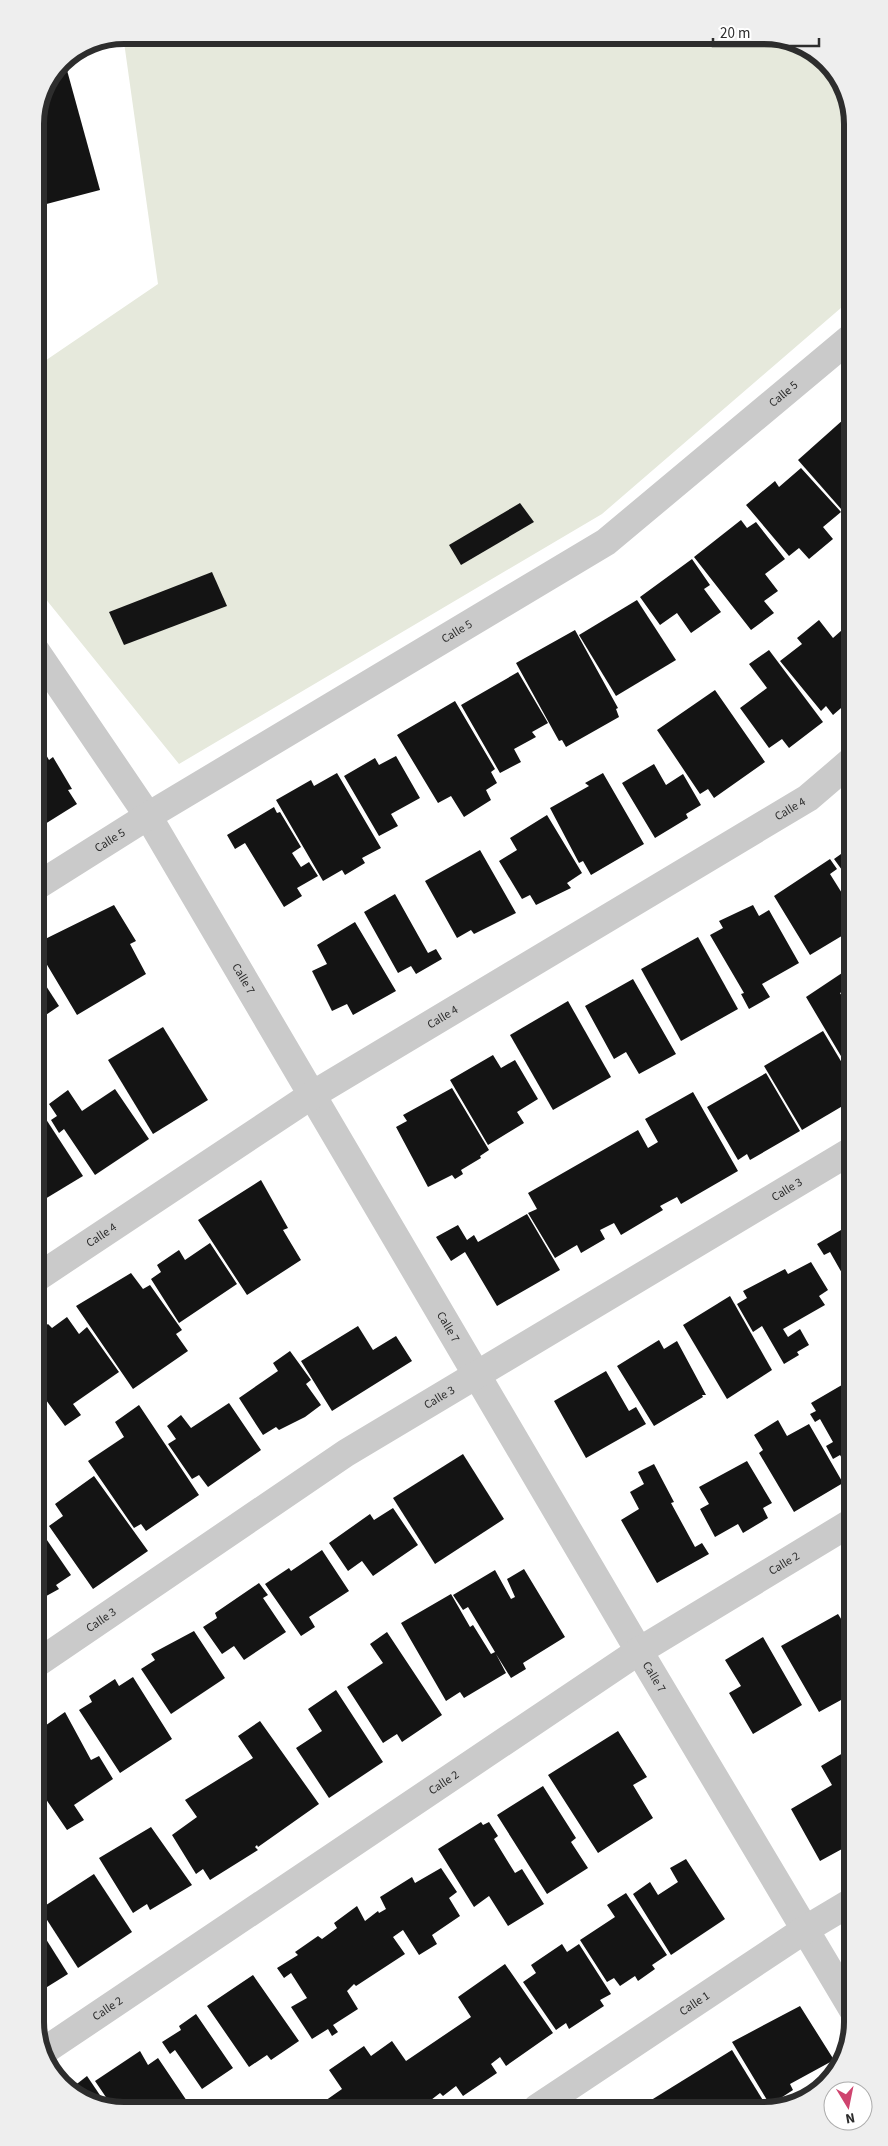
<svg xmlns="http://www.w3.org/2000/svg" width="888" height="2146" viewBox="0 0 888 2146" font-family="'Source Sans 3',sans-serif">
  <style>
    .green { fill: #e6e9dc }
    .building { fill: #141414 }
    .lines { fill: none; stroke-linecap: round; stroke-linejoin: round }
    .street { stroke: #cacaca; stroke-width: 28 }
    .labels { text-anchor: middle; stroke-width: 5; stroke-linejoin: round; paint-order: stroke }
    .street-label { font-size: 12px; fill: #2d2d2d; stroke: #fff }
    .rim { fill: none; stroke: #2d2d2d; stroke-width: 6 }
  </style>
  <rect width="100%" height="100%" fill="#fff"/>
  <path class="green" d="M123,35H770L818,54L848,96L849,301L602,514L179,764L36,587V367L158,284Z"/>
  <g class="building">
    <path d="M65,63L100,190L35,207V118L60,64Z"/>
    <path d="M844,419L849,425V518L798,460Z"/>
    <path d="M801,468L841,512L823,527L833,539L809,559L799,548L789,556L746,505L775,481L779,487Z"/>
    <path d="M520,503L534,522L461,565L449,545Z"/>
    <path d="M741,520L747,528L756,522L785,559L765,574L778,591L764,601L774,613L751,630L694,557Z"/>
    <path d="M692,559L710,585L704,589L721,612L691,633L677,613L660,625L640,597Z"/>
    <path d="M212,572L227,606L124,645L109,612Z"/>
    <path d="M637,600L676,660L616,696L579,635Z"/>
    <path d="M819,620L833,638L842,630L850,639V705L848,702L833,715L826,706L821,711L780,661L802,644L797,638Z"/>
    <path d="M575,630L618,708L616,709L619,717L566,747L562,740L559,741L516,663Z"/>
    <path d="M769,650L823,722L789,748L782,739L769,748L740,708L767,688L749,664Z"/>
    <path d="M518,672L548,723L532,732L536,737L514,749L521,762L500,773L461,705Z"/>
    <path d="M715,690L765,762L714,798L708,789L700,794L657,730Z"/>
    <path d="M455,701L495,769L491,772L497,783L486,790L491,800L464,817L451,796L438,803L397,735Z"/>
    <path d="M41,746L49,760L53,757L72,789L68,790L77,804L37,829V749Z"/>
    <path d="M396,756L420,798L391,814L398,826L379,836L344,776L375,758L379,765Z"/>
    <path d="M654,764L666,785L683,774L701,805L686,814L688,818L655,838L622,783Z"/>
    <path d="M337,773L381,848L362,858L365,863L345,875L342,870L323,881L276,800L311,780L314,786Z"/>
    <path d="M603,773L644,844L591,875L583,861L579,863L550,808L589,786L585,783Z"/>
    <path d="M274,807L277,813L280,812L301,847L292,853L301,867L309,862L318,876L297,888L302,896L284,907L245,843L235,849L227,835Z"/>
    <path d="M547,815L582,873L567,883L571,888L536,905L530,895L522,899L499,861L517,850L510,838Z"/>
    <path d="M850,837V881L834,859L848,849L843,842Z"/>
    <path d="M480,850L516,913L474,934L471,930L457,938L425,881Z"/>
    <path d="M830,859L837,869L830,874L850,906V931L810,955L774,896Z"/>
    <path d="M395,894L428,953L436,949L442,959L416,974L411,966L398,973L364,912Z"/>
    <path d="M114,905L136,941L130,944L146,974L77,1015L37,948V943Z"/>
    <path d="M753,905L759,916L769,910L799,963L762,984L770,997L749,1009L741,994L744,993L710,935L723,928L719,921Z"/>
    <path d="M355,922L396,991L353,1015L347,1004L332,1011L312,971L327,964L317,945Z"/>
    <path d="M698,937L738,1009L681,1041L641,969Z"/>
    <path d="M845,971L850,980L851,987L840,993L851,1010V1073L806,997Z"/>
    <path d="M37,972L59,1006L37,1021Z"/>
    <path d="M633,979L676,1054L639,1074L626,1052L614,1059L585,1006Z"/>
    <path d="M568,1001L611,1077L553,1110L510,1035Z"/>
    <path d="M163,1027L208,1100L153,1134L108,1060Z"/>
    <path d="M823,1031L851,1078V1101L802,1130L764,1066Z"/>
    <path d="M493,1055L501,1068L515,1060L538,1099L517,1112L524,1123L488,1145L450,1080Z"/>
    <path d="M766,1073L800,1131L750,1160L747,1154L738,1160L707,1107Z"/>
    <path d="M452,1088L489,1150L480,1156L481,1158L461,1170L463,1174L455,1179L452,1175L428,1187L396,1127L407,1121L403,1115Z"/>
    <path d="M115,1089L149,1139L95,1175L64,1129L59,1133L51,1120L57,1116L49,1104L68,1090L82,1111Z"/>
    <path d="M693,1092L738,1171L681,1204L677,1197L660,1206L663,1210L621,1235L614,1223L600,1230L605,1239L581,1253L577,1245L555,1258L528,1213L537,1209L528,1193L638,1130L648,1148L658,1142L645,1119Z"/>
    <path d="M40,1110L83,1176L40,1202L38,1197L37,1112Z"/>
    <path d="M261,1180L288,1228L283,1230L301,1260L247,1295L198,1220Z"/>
    <path d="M527,1214L560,1270L497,1306L465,1252L451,1261L436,1237L458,1225L467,1240L474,1235L478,1242Z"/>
    <path d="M841,1230L848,1240L851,1238V1289L830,1252L824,1255L817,1244Z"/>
    <path d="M210,1243L237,1284L179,1323L151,1279L161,1272L157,1265L179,1250L185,1260Z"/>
    <path d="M811,1262L828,1290L819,1296L825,1305L783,1329L788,1337L800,1329L809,1345L797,1352L799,1355L784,1364L762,1326L753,1332L737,1304L747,1298L743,1291L785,1269L788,1274Z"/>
    <path d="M131,1273L143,1289L150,1285L182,1330L176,1334L188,1351L133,1389L76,1306Z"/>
    <path d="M730,1296L772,1370L727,1399L683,1325Z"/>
    <path d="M67,1317L79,1334L87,1327L119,1372L73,1404L81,1415L65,1426L38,1389V1331L48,1324L52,1328Z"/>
    <path d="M358,1326L373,1350L396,1336L412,1361L332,1411L301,1361Z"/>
    <path d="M659,1340L664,1349L677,1341L706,1395H702L703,1397L654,1426L617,1366Z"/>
    <path d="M290,1351L311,1380L306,1384L321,1405L305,1417L279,1430L276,1427L263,1435L239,1398L278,1371L273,1363Z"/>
    <path d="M606,1371L629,1411L636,1407L646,1424L586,1458L554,1401Z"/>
    <path d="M847,1382L851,1387L852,1475L840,1455L833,1459L826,1446L833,1442L820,1419L815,1422L810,1414L816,1411L811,1403Z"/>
    <path d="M229,1403L261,1450L208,1487L199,1475L192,1479L168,1444L176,1439L167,1426L181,1415L191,1428Z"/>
    <path d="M139,1405L199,1495L146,1531L141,1524L134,1528L88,1461L124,1437L115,1422Z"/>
    <path d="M38,1406L47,1420L38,1426Z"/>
    <path d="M778,1420L787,1436L809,1424L843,1483L794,1512L759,1453L763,1450L754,1435Z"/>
    <path d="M463,1454L504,1519L435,1564L393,1498Z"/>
    <path d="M747,1461L772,1503L763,1508L768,1518L743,1533L738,1524L715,1537L700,1509L709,1504L699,1487Z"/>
    <path d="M654,1464L674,1502L671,1503L695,1547L702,1543L709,1554L657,1583L621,1520L639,1509L630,1492L644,1484L638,1472Z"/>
    <path d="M94,1476L148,1551L93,1589L49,1526L63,1516L55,1504Z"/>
    <path d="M393,1508L418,1545L373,1576L362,1561L348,1571L329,1543L370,1514L374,1520Z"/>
    <path d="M38,1527L71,1575L56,1585L59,1589L39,1600Z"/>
    <path d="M322,1550L349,1591L309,1617L315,1627L301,1636L265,1584L289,1568L291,1571Z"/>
    <path d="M524,1569L565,1637L523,1663L526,1669L511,1678L496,1654L506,1673L464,1698L460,1692L446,1701L401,1623L451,1594L470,1627L473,1625L491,1654L495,1652L468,1607L463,1610L453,1595L495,1570L511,1599L515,1597L507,1579Z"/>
    <path d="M259,1583L268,1595L263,1598L286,1632L244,1660L234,1646L222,1654L203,1627L217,1618L215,1613Z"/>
    <path d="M838,1614L843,1622L852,1617V1665L845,1669L852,1683V1694L819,1712L781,1646Z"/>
    <path d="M194,1631L225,1678L171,1714L141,1669L155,1660L151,1654Z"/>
    <path d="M387,1632L442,1715L402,1742L397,1734L383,1743L347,1687L383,1663L370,1644Z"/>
    <path d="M763,1637L802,1705L753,1734L729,1693L741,1686L725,1660Z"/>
    <path d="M133,1677L172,1739L120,1773L79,1710L92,1702L89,1696L115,1679L119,1686Z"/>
    <path d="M336,1690L383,1762L329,1798L296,1748L322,1731L308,1709Z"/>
    <path d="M65,1712L91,1760L99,1756L113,1779L74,1805L84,1820L67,1830L39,1789V1730Z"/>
    <path d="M260,1721L319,1804L258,1847L257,1845L255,1847L258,1850L210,1880L203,1869L196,1874L172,1835L197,1817L185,1800L253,1758L238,1736Z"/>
    <path d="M618,1731L647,1777L633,1785L653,1818L598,1853L548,1775Z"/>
    <path d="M843,1753L852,1769L853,1843L820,1861L791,1809L832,1785L821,1766Z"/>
    <path d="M543,1786L576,1838L571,1842L588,1868L547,1894L497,1815Z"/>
    <path d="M481,1822L483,1825L489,1822L498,1836L494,1839L515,1873L522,1869L544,1904L508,1926L489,1896L474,1907L438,1849Z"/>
    <path d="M151,1827L192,1885L150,1910L147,1904L133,1913L99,1858Z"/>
    <path d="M686,1859L725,1919L671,1955L633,1894L650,1882L658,1895L678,1882L670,1868Z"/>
    <path d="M441,1868L457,1892L449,1898L460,1916L432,1935L437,1944L419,1955L403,1930L393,1937L405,1954L356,1986L354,1984L347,1991L358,2009L333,2025L338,2032L332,2036L328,2029L312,2039L291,2007L307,1998L291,1973L284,1978L277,1968L298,1955L295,1952L318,1936L322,1939L337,1928L334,1923L357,1906L365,1921L378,1911L379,1913L386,1909L380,1897L412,1877L415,1883Z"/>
    <path d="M94,1874L132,1932L78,1968L40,1909Z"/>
    <path d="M626,1893L667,1955L652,1965L655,1969L638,1981L635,1976L620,1986L614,1978L607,1982L580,1940L615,1917L607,1905Z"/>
    <path d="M39,1928L68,1974L39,1992Z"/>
    <path d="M562,1944L567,1952L579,1944L611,1994L600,2000L604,2006L569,2029L566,2023L556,2030L523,1982L536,1973L531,1965Z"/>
    <path d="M505,1964L553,2033L506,2066L500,2057L491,2064L497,2073L463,2096L456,2086L443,2096L440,2093L431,2100L437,2109L312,2110L342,2089L329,2070L364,2046L371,2056L392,2041L406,2061L471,2017L458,1997Z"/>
    <path d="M253,1975L299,2041L271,2060L267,2055L249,2067L207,2006Z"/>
    <path d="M800,2006L834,2060L790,2084L793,2090L770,2105L732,2042Z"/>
    <path d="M196,2014L233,2068L202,2089L175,2050L170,2054L162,2042L181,2030L179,2026Z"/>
    <path d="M732,2050L764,2102L757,2107H640Z"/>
    <path d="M140,2051L148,2065L158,2058L193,2110L114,2109L95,2081Z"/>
    <path d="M87,2076L108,2107L79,2096L73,2087Z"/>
  </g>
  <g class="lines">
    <g class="street">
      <path id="s1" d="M36,651L148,816L639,1651L853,2010"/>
      <path id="s2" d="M37,886L148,816L606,542L849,339"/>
      <path id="s3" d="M38,1277L312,1095L808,798L850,762"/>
      <path id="s4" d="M39,1662L346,1453L851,1151"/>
      <path id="s5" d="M41,2053L639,1651L852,1522"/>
      <path id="s6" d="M537,2108L806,1929L853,1901"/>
    </g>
  </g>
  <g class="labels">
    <g class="street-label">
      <text dy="4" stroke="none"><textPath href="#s2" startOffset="896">Calle 5</textPath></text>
      <text dy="4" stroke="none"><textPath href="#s2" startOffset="491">Calle 5</textPath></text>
      <text dy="4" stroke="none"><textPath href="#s3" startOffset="886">Calle 4</textPath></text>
      <text dy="4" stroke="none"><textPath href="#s2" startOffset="86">Calle 5</textPath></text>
      <text dy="4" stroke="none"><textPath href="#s1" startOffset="388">Calle 7</textPath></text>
      <text dy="4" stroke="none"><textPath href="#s3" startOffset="481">Calle 4</textPath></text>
      <text dy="4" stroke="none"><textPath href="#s4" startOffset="885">Calle 3</textPath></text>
      <text dy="4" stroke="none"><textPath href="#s3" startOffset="76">Calle 4</textPath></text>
      <text dy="4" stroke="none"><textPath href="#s1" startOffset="792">Calle 7</textPath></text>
      <text dy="4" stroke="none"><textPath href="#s4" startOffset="480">Calle 3</textPath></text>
      <text dy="4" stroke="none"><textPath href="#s5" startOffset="890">Calle 2</textPath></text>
      <text dy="4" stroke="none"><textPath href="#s4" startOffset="75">Calle 3</textPath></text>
      <text dy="4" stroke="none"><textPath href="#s1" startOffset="1198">Calle 7</textPath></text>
      <text dy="4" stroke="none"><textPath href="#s5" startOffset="485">Calle 2</textPath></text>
      <text dy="4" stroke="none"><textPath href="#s6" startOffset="189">Calle 1</textPath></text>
      <text dy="4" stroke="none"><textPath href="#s5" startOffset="80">Calle 2</textPath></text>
    </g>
  </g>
  <path d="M0 0H888V2146H0ZM124 44H764A80 80 0 0 1 844 124V2022A80 80 0 0 1 764 2102H124A80 80 0 0 1 44 2022V124A80 80 0 0 1 124 44Z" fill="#eee" fill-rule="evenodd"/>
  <path class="rim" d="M124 44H764A80 80 0 0 1 844 124V2022A80 80 0 0 1 764 2102H124A80 80 0 0 1 44 2022V124A80 80 0 0 1 124 44Z"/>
  <g transform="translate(848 2106) rotate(170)"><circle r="24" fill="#ffffff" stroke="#ababab"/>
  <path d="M0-4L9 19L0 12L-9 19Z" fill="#cf446f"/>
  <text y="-8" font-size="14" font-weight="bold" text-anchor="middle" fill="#2d2d2d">N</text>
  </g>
  <path d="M713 38v8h106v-8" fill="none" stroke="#2d2d2d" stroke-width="2.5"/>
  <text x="720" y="38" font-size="15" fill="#2d2d2d" stroke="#ffffff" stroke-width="4" paint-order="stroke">20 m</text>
</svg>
